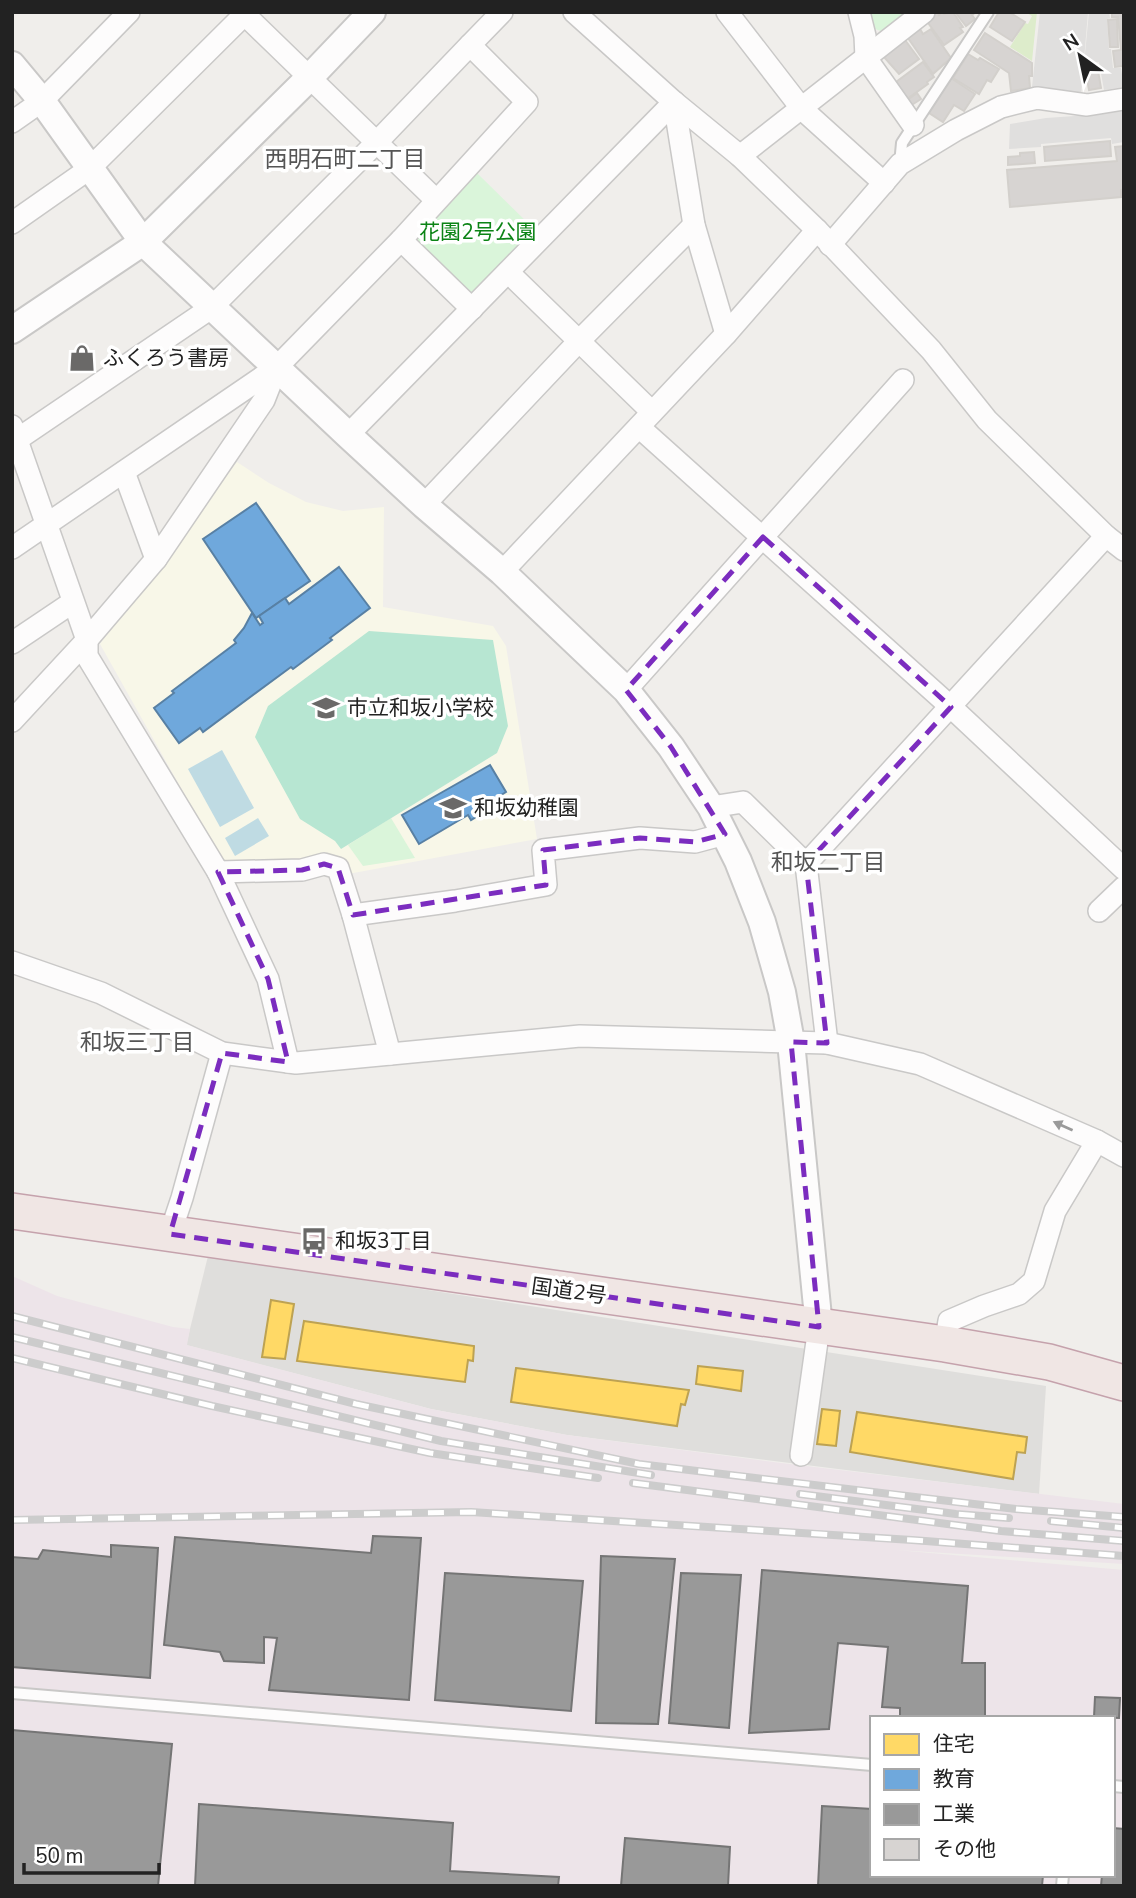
<svg xmlns="http://www.w3.org/2000/svg" width="1136" height="1898" viewBox="0 0 1136 1898" font-family="'Nunito Sans','Noto Sans JP',sans-serif">
  <style>
    .residential { fill: #dfdedc }
    .industrial { fill: #ede4e9; fill-rule: evenodd }
    .education { fill: #f8f7e8 }
    .grass { fill: #ddeccb }
    .park { fill: #daf5da }
    .pitch { fill: #b7e6d2 }
    .parking { fill: #e0dfde }
    .water { fill: #bfdbe3 }
    .homes { fill: #ffd966; stroke: #bda252; stroke-width: 2 }
    .schools { fill: #6fa8dc; stroke: #5880a4; stroke-width: 2 }
    .industry { fill: #999; stroke: #757575; stroke-width: 2 }
    .building { fill: #d7d4d2; stroke: #d3d0cc; stroke-width: 2 }
    .lines { fill: none; stroke-linecap: round; stroke-linejoin: round }
    .service-casing { stroke: #c9c8c7; stroke-width: 14 }
    .minor-casing { stroke: #c9c8c7; stroke-width: 24 }
    .tertiary-casing { stroke: #c9c8c7; stroke-width: 30 }
    .trunk-casing { stroke: #c5a2ac; stroke-width: 38 }
    .service { stroke: #fdfcfc; stroke-width: 10 }
    .minor { stroke: #fdfcfc; stroke-width: 21 }
    .tertiary { stroke: #fdfcfc; stroke-width: 26 }
    .trunk { stroke: #f0e6e4; stroke-width: 35 }
    .rail-casing { stroke: #ccc; stroke-width: 8 }
    .rail { stroke: #fff; stroke-width: 5; stroke-dasharray: 16; stroke-linecap: butt }
    .oneway { fill: #9a9a9a }
    .marked { fill: none; stroke: #7b2cbf; stroke-width: 5; stroke-dasharray: 14 9; stroke-linejoin: round }
    .labels { text-anchor: middle; stroke-width: 7; stroke-linejoin: round; paint-order: stroke }
    .park-label { font-size: 21px; fill: #0c8416; stroke: #fff }
    .poi-label { font-size: 21px; fill: #222; stroke: #fff; text-anchor: start }
    .street-label { font-size: 21px; fill: #222; stroke: #fff }
    .neighbourhood-label { font-size: 23px; fill: #555; stroke: #fff }
  </style>
  <rect width="100%" height="100%" fill="#f0eeeb"/>
  <path class="residential" d="M208,1256L1046,1386L1039,1494L567,1435L431,1409L186,1345Z"/>
  <path class="industrial" d="M12,1276L57,1296L173,1327L190,1329L187,1345L431,1409L567,1435L781,1463L1124,1504V1564L896,1550L1124,1570V1886H12ZM872,1718H1113V1875H872Z"/>
  <path class="education" d="M237,462L269,483L306,502L343,511L384,507L383,607L493,626L506,646L537,839L348,874L345,862L328,854L298,862L223,863L100,644Z"/>
  <path class="grass" d="M1025,12H1037L1032,61L1010,47L1025,23L1028,24L1032,16Z"/>
  <g class="park">
    <path d="M866,12H909L881,31L869,27Z"/>
    <path d="M476,172L537,232L471,298L413,241Z"/>
    <path d="M391,818L415,858L363,866L348,845Z"/>
  </g>
  <path class="pitch" d="M369,631L493,640L508,726L497,753L341,849L335,841L300,819L255,737L268,706Z"/>
  <g class="parking">
    <path d="M1040,12H1088L1081,96L1032,87Z"/>
    <path d="M1089,12H1109L1110,18L1107,19L1109,49H1111L1113,68H1121L1124,87L1104,90L1099,62L1084,64Z"/>
    <path d="M1124,106V142L1112,144L1111,138L1041,144V147L1009,149L1010,124L1046,118L1089,115Z"/>
  </g>
  <g class="water">
    <path d="M222,750L254,808L220,827L188,769Z"/>
    <path d="M258,818L269,836L235,856L225,838Z"/>
  </g>
  <g class="homes">
    <path d="M271,1300L294,1304L285,1359L262,1357Z"/>
    <path d="M304,1321L474,1346L473,1361L468,1360L465,1382L297,1361Z"/>
    <path d="M698,1366L743,1371L741,1391L696,1384Z"/>
    <path d="M516,1368L689,1390L685,1405L681,1404L677,1426L511,1402Z"/>
    <path d="M822,1409L840,1411L836,1446L817,1444Z"/>
    <path d="M857,1412L1027,1437L1025,1453L1017,1452L1013,1479L850,1452Z"/>
  </g>
  <g class="schools">
    <path d="M256,503L310,581L256,618L203,539Z"/>
    <path d="M339,567L370,608L330,638L332,640L293,669L291,667L203,732L200,728L179,743L154,708L174,693L172,691L236,643L234,640L244,628L252,613L260,625L263,623L259,616L285,598L289,604Z"/>
    <path d="M490,765L506,792L490,802L492,807L471,820L468,815L419,844L402,815Z"/>
  </g>
  <g class="industry">
    <path d="M373,1536L421,1538L409,1700L269,1690L277,1638L264,1637V1663L224,1661L220,1652L164,1645L175,1537L371,1553Z"/>
    <path d="M111,1545L158,1548L150,1678L12,1667V1557L38,1559L43,1550L111,1557Z"/>
    <path d="M601,1556L675,1559L658,1724L596,1723Z"/>
    <path d="M762,1570L968,1586L962,1663H985V1718H900V1708L882,1707L888,1647L838,1643L829,1729L749,1733Z"/>
    <path d="M445,1573L583,1581L571,1711L435,1700Z"/>
    <path d="M681,1573L741,1575L729,1728L669,1723Z"/>
    <path d="M1095,1697L1120,1698L1119,1718L1094,1717Z"/>
    <path d="M12,1730L172,1744L158,1886H12Z"/>
    <path d="M199,1804L453,1823L450,1871L559,1877L558,1886H195Z"/>
    <path d="M822,1806L872,1809V1875H1043L1042,1886H818Z"/>
    <path d="M1113,1828L1124,1829V1886H1101L1102,1875H1113Z"/>
    <path d="M625,1838L730,1847L728,1886H621Z"/>
  </g>
  <g class="building">
    <path d="M937,12L939,15L942,12L944,14L953,12L963,27L960,28L963,32L944,45L926,20Z"/>
    <path d="M955,12H976L972,15L975,19L966,26Z"/>
    <path d="M999,12H1009L1025,22L1012,41L990,27Z"/>
    <path d="M1112,12H1124V77L1123,66L1115,67L1113,51L1121,50L1118,17H1112Z"/>
    <path d="M1117,19L1118,47H1110L1108,20Z"/>
    <path d="M920,29L923,34L931,29L951,58L933,74L908,38Z"/>
    <path d="M985,33L1032,63V76H1029L1030,88L1011,91L1009,73L974,50Z"/>
    <path d="M905,40L919,59L899,74L883,56Z"/>
    <path d="M968,54L978,60L980,58L999,69L991,82L987,80L979,94L953,78Z"/>
    <path d="M923,62L934,77L927,82L928,84L907,99L896,82Z"/>
    <path d="M1097,65L1101,88L1089,90L1085,67Z"/>
    <path d="M951,78L975,94L964,111L954,105L943,122L929,113Z"/>
    <path d="M917,93L921,99L910,106L906,101Z"/>
    <path d="M1110,141L1111,156L1045,161L1044,147Z"/>
    <path d="M1124,146V189L1121,190V197L1010,207L1007,170L1117,161L1115,147Z"/>
    <path d="M1034,152L1035,163L1008,165V157L1020,156V153Z"/>
  </g>
  <g class="lines">
    <defs>
      <g id="service">
        <path d="M900,164L902,143L988,12"/>
        <path d="M12,1693L872,1765"/>
        <path d="M1113,1786L1124,1787"/>
        <path d="M1062,1886L1063,1875"/>
      </g>
      <g id="minor">
        <path d="M242,12L436,200"/>
        <path d="M574,12L674,102L740,156L817,230L931,350L987,420L1106,536L1124,550"/>
        <path d="M727,12L802,109L884,183"/>
        <path d="M859,12L865,36L866,58L913,125"/>
        <path d="M674,102L694,225L726,334"/>
        <path d="M12,122L42,101L129,12"/>
        <path d="M740,156L924,12"/>
        <path d="M12,223L89,169L247,12"/>
        <path d="M401,240L472,309"/>
        <path d="M830,245L900,164L956,130L1001,107L1037,98L1087,105L1124,99"/>
        <path d="M508,272L652,412"/>
        <path d="M12,426L87,640V656L218,872L302,870L324,864L338,868L353,915L390,1054"/>
        <path d="M639,427L951,707L1124,869"/>
        <path d="M348,435L674,102"/>
        <path d="M12,443L211,308L377,142L470,45"/>
        <path d="M124,472L156,559"/>
        <path d="M424,505L579,341L694,225"/>
        <path d="M12,548L277,367L401,240L527,102L470,45L502,12"/>
        <path d="M502,572L726,334L817,230"/>
        <path d="M12,643L73,602"/>
        <path d="M626,690L903,380"/>
        <path d="M12,721L87,640L156,559L264,400L277,367"/>
        <path d="M711,807L743,802L806,864L1106,536"/>
        <path d="M806,864L827,1043"/>
        <path d="M218,872L268,979L288,1062"/>
        <path d="M1099,911L1124,887"/>
        <path d="M353,915L455,901L546,885L543,850L640,838L695,842L725,834"/>
        <path d="M12,962L101,993L222,1053L296,1063L580,1036L827,1043L920,1064L1097,1141L1124,1156"/>
        <path d="M170,1234L182,1198L222,1053"/>
        <path d="M945,1344L949,1321L984,1306L1019,1294L1034,1281L1055,1211L1097,1141"/>
        <path d="M801,1455L819,1327"/>
      </g>
      <g id="tertiary">
        <path d="M12,65L42,101L143,242L348,435L424,505L502,572L626,690L671,747L711,807L738,861L762,922L782,992L791,1042L819,1327"/>
        <path d="M12,330L143,242L310,77L372,12"/>
      </g>
      <path id="trunk" d="M12,1211L945,1344L1049,1362L1124,1383"/>
    </defs>
    <use href="#service" class="service-casing"/>
    <use href="#minor" class="minor-casing"/>
    <use href="#tertiary" class="tertiary-casing"/>
    <use href="#trunk" class="trunk-casing"/>
    <use href="#service" class="service"/>
    <use href="#minor" class="minor"/>
    <use href="#tertiary" class="tertiary"/>
    <use href="#trunk" class="trunk"/>
    <defs>
      <g id="rail">
        <path d="M12,1316L356,1404L639,1464L1016,1509L1124,1517"/>
        <path d="M12,1337L441,1441L651,1475"/>
        <path d="M12,1358L212,1406L430,1453L598,1478"/>
        <path d="M633,1483L1001,1531L1124,1541"/>
        <path d="M800,1494L956,1514L1009,1518"/>
        <path d="M12,1520L471,1512L912,1540L1124,1556"/>
        <path d="M1051,1521L1124,1528"/>
      </g>
    </defs>
    <use href="#rail" class="rail-casing"/>
    <use href="#rail" class="rail"/>
  </g>
  <defs><path id="oneway-solid" d="M-6-.8H1V-3.2L6.5 0L1 3.2V.8H-6Z" transform="scale(1.75)"/></defs>
  <use class="oneway" href="#oneway-solid" transform="translate(1063 1126) rotate(-156)"/>
  <path class="marked" d="M763,537L951,707L806,864L827,1043L791,1042L819,1327L170,1234L222,1053L288,1062L268,979L218,872L302,870L324,864L338,868L353,915L546,885L543,850L640,838L695,842L725,834L671,747L626,690Z"/>
  <defs>
    <symbol id="shop-bare" viewBox="-9 -9 18 18"><path d="M-5-2.5h2.3a2.7 3.5 0 0 1 5.4 0H5L5.5 6h-11ZM-1.5-2.5h3a1.5 2.3 0 0 0-3 0Z" fill="#6a6968" stroke="#fff" stroke-width="2.5" paint-order="stroke"/></symbol>
    <symbol id="school-bare" viewBox="-9 -9 18 18"><path d="M0-5L7-2L0 1L-7-2ZM-4 1L0 2.5L4 1V4Q0 6-4 4Z" fill="#6a6968" stroke="#fff" stroke-width="2.5" paint-order="stroke"/></symbol>
    <symbol id="bus-bare" viewBox="-9 -9 18 18"><path d="M-5-6H5V4H4V6H2V4H-2V6H-4V4H-5ZM-3.5-4V0h7V-4ZM-3.5 1.2v1.5H-2V1.2ZM2 1.2v1.5H3.5V1.2Z" fill="#6a6968" stroke="#fff" stroke-width="2.5" paint-order="stroke"/></symbol>
  </defs>
  <g fill-rule="evenodd">
    <use href="#shop-bare" x="63" y="339" width="38" height="38"/>
    <use href="#school-bare" x="307" y="689" width="38" height="38"/>
    <use href="#school-bare" x="434" y="789" width="38" height="38"/>
    <use href="#bus-bare" x="295" y="1222" width="38" height="38"/>
  </g>
  <g class="labels">
    <g class="park-label">
      <text x="478" y="239">花園2号公園</text>
    </g>
    <g class="poi-label">
      <text x="103" y="365">ふくろう書房</text>
      <text x="347" y="715">市立和坂小学校</text>
      <text x="474" y="815">和坂幼稚園</text>
      <text x="335" y="1248">和坂3丁目</text>
    </g>
    <g class="street-label">
      <text transform="translate(569 1291) rotate(8)" y="7">国道2号</text>
    </g>
    <g class="neighbourhood-label">
      <text x="345" y="167">西明石町二丁目</text>
      <text x="828" y="870">和坂二丁目</text>
      <text x="137" y="1050">和坂三丁目</text>
    </g>
  </g>
  <rect width="1136" height="1898" fill="none" stroke="#222222" stroke-width="28"/>
  <rect x="870" y="1716" width="245" height="161" fill="#ffffff" stroke="#a7a7a7" stroke-width="2"/>
  <rect x="884" y="1734" width="35" height="21" fill="#ffd966" stroke="#a7a7a7" stroke-width="2"/>
  <text x="933" y="1751" font-size="21" fill="#222222">住宅</text>
  <rect x="884" y="1769" width="35" height="21" fill="#6fa8dc" stroke="#a7a7a7" stroke-width="2"/>
  <text x="933" y="1786" font-size="21" fill="#222222">教育</text>
  <rect x="884" y="1804" width="35" height="21" fill="#999999" stroke="#a7a7a7" stroke-width="2"/>
  <text x="933" y="1821" font-size="21" fill="#222222">工業</text>
  <rect x="884" y="1839" width="35" height="21" fill="#d7d4d2" stroke="#a7a7a7" stroke-width="2"/>
  <text x="933" y="1856" font-size="21" fill="#222222">その他</text>
  <g transform="translate(1080 56) rotate(327)" stroke="#ffffff" stroke-width="5" paint-order="stroke">
  <path d="M0-5L12 26L0 18L-12 26Z" fill="#222222"/>
  <text y="-10" font-size="19" font-weight="bold" text-anchor="middle" fill="#222222">N</text>
  </g>
  <path d="M24 1863v10h135v-10" fill="none" stroke="#222222" stroke-width="3.5"/>
  <text x="35" y="1863" font-size="21" fill="#222222" stroke="#ffffff" stroke-width="5" paint-order="stroke">50 m</text>
</svg>
